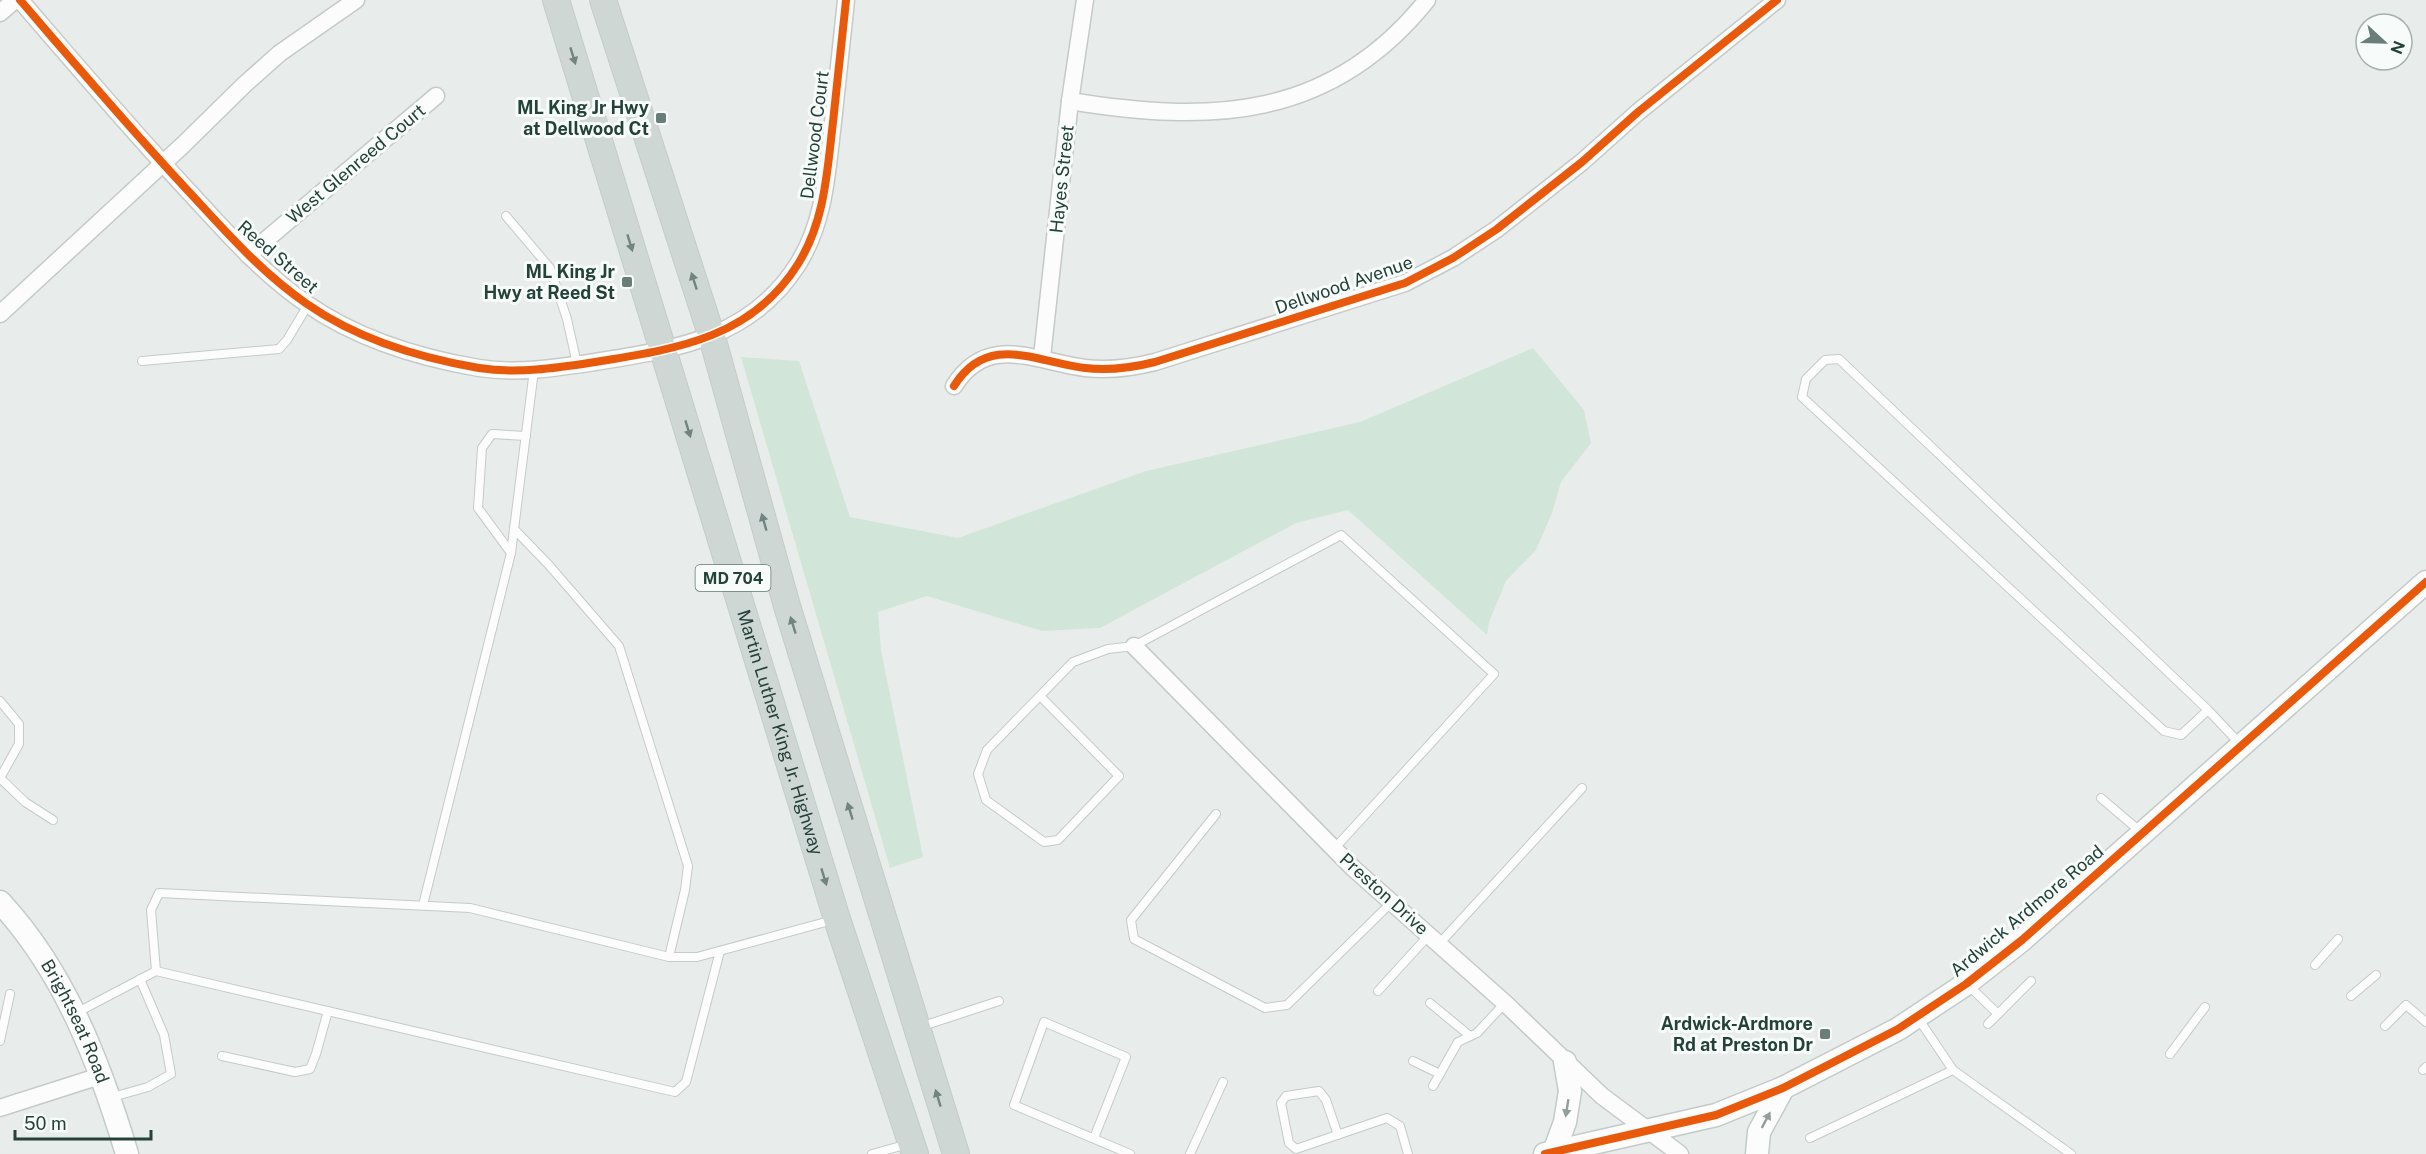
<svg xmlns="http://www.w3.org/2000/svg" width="2426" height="1154" viewBox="0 0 2426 1154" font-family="'Public Sans',sans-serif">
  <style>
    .green { fill: #d1e6d8 }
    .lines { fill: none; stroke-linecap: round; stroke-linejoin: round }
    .lane-casing { stroke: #c5cac8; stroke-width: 10 }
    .street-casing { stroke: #c5cac8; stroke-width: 19 }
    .secondary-casing { stroke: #c3cbc8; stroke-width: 25 }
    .primary-casing { stroke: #c3ccc9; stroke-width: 28 }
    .lane { stroke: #fcfcfc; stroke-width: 8 }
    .street { stroke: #fcfcfc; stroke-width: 16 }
    .secondary { stroke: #fcfcfc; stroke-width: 22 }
    .primary { stroke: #cfd7d5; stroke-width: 26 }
    .cycleway-casing { stroke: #f7fbf9; stroke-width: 11 }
    .cycleway { stroke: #e8590c; stroke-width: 8 }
    .oneway { fill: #718580 }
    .oneway2 { fill: #909f9b }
    .poi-dot { fill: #697e78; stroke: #f7fbf9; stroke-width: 2 }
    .labels { text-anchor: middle; stroke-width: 6; stroke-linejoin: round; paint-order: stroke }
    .shield { fill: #f7fbf9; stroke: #637a73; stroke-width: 1.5 }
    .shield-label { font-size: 16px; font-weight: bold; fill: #24423a }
    .poi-label { font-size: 18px; font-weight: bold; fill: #24423a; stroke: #f7fbf9; text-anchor: end }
    .street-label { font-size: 18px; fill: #24423a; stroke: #f7fbf9 }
  </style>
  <rect width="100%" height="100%" fill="#e8edeb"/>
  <path class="green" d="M1533,348L1584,410L1591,443L1561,482L1552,513L1536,550L1506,581L1489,622L1487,635L1348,510L1296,523L1100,628L1042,631L927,596L878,612L881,650L923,857L890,868L741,357L799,361L850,517L958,538L1146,471L1360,422Z"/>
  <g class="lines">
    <defs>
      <g id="lane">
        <path d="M506,216L550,268L567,319L577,364"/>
        <path d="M142,361L279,349L287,340L308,305"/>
        <path d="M514,529L548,564L619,646L688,866L685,890L669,957"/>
        <path d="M511,553L478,508L482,448L492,434L526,436"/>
        <path d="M1040,696L1119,776L1058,840L1044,842L986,800L978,774L987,750L1073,662L1108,649L1134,646L1341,535L1494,674L1334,849"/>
        <path d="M0,701L19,724V744L0,778"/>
        <path d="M2208,710L2181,735L2164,731L1802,397L1806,379L1825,360L1839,359L2208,710L2241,745"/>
        <path d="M0,778L25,802L53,820"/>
        <path d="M2101,798L2142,833"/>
        <path d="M1216,814L1131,920L1134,939L1265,1008L1287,1005L1392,902"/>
        <path d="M423,905L511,553L534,370"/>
        <path d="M1439,944L1582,788"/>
        <path d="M2315,965L2338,939"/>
        <path d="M156,971L151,910L159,893L470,908L669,957H697L833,920"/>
        <path d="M1968,985L1998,1014"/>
        <path d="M1378,991L1429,935"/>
        <path d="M2351,996L2376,975"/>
        <path d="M1430,1003L1470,1036"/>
        <path d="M76,1013L156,971L675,1092L686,1082L720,951"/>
        <path d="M1918,1018L1953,1070L2071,1154"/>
        <path d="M1988,1024L2031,981"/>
        <path d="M2385,1026L2406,1005L2426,1022"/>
        <path d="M920,1027L999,1001"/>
        <path d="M0,1041L10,994"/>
        <path d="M2170,1054L2205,1007"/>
        <path d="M222,1056L295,1072L310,1069L316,1054L328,1011"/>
        <path d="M1413,1061L1440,1074"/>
        <path d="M2423,1070L2426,1067"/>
        <path d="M1433,1086L1458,1042L1477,1033L1505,1003"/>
        <path d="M109,1098L148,1087L171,1074L164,1035L140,979"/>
        <path d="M1338,1135L1326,1100L1319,1091L1286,1096L1281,1103L1289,1143L1296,1149L1387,1118L1400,1126L1408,1154"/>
        <path d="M1094,1138L1126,1057L1044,1022L1014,1105L1130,1154"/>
        <path d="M1810,1138L1953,1070"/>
        <path d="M872,1154L908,1144"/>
        <path d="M1190,1154L1223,1082"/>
      </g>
      <g id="street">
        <path d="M20,0C76,65 132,131 191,194C227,233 262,273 307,304C356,338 420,358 479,368C518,374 556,368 595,362C675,349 751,339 798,264C825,221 827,172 833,122C837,82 842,41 846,0"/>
        <path d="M0,13L15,0"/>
        <path d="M1070,101C1211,124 1331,120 1427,0"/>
        <path d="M248,255L436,96"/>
        <path d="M0,314L184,144L244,85L280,53L356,0"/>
        <path d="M1042,357L1070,101L1085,0"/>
        <path d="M954,386C988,332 1036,362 1085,368C1109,371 1131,368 1155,362L1405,283L1453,258L1497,229L1582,162L1638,112L1777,0"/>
        <path d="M1134,646L1353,868L1505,1003L1602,1096L1680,1154"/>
        <path d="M0,1108L100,1076"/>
      </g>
      <g id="secondary">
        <path id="s1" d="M0,902C65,972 100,1064 127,1154"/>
        <path d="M1554,1152L1565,1122L1570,1091L1565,1062"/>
        <path d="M1545,1154L1716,1115L1783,1088L1898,1029L1966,984L2022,940L2426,582"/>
        <path d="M1757,1154L1759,1132L1783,1088"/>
      </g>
      <g id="primary">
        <path id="s2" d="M556,0L837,919L915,1154"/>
        <path d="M603,0L712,337L787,606L956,1154"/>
      </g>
    </defs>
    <use href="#lane" class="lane-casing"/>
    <use href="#street" class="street-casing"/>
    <use href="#secondary" class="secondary-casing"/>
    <use href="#primary" class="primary-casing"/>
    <use href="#lane" class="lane"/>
    <use href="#street" class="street"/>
    <use href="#secondary" class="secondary"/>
    <use href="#primary" class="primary"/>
    <defs>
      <g id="cycleway">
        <path d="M20,0C76,65 132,131 191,194C227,233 262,273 307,304C356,338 420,358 479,368C518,374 556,368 595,362C675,349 751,339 798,264C825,221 827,172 833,122C837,82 842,41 846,0"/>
        <path d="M954,386C988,332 1036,362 1085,368C1109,371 1131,368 1155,362L1405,283L1453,258L1497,229L1582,162L1638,112L1777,0"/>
        <path d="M1545,1154L1716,1115L1783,1088L1898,1029L1966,984L2022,940L2426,582"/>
      </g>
    </defs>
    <use href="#cycleway" class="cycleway-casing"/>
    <use href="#cycleway" class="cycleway"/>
  </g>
  <defs><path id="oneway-solid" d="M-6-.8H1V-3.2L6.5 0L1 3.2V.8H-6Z" transform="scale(1.5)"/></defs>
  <g class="oneway">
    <use href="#oneway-solid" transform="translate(573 56) rotate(73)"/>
    <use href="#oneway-solid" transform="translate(630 243) rotate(73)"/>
    <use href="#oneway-solid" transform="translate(694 281) rotate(-108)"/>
    <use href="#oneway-solid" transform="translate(688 429) rotate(73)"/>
    <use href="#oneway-solid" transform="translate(764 522) rotate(-106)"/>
    <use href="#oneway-solid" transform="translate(793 625) rotate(-107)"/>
    <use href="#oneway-solid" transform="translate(850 811) rotate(-107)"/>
    <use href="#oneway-solid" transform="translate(824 877) rotate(73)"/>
    <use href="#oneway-solid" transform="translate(938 1098) rotate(-107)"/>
  </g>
  <g class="oneway2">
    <use href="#oneway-solid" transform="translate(1567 1108) rotate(99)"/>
    <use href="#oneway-solid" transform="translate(1766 1120) rotate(-62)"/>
  </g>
  <g class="poi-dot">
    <rect x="655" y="112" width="12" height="12" rx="3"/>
    <rect x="621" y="276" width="12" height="12" rx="3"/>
    <rect x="1819" y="1028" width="12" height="12" rx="3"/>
  </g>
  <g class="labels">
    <rect class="shield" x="695.5" y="565" width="75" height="26" rx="4.5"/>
    <g class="shield-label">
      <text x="733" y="584">MD 704</text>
    </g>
    <g class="poi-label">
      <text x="649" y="114">ML King Jr Hwy<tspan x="649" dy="21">at Dellwood Ct</tspan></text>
      <text x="615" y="278">ML King Jr<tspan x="615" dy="21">Hwy at Reed St</tspan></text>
      <text x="1813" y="1030">Ardwick-Ardmore<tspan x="1813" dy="21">Rd at Preston Dr</tspan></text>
    </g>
    <g class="street-label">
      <text transform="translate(815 135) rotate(-83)" y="6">Dellwood Court</text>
      <text transform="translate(356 164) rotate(-40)" y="6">West Glenreed Court</text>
      <text transform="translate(1062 179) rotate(-84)" y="6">Hayes Street</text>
      <text transform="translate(278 257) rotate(41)" y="6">Reed Street</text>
      <text transform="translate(1344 285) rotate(-19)" y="6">Dellwood Avenue</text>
      <text dy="6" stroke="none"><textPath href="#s2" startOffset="766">Martin Luther King Jr. Highway</textPath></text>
      <text transform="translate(1384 894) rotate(42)" y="6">Preston Drive</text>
      <text transform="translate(2027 911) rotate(-40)" y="6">Ardwick Ardmore Road</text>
      <text dy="6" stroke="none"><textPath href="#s1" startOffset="142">Brightseat Road</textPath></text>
    </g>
  </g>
  <g transform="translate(2384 42) rotate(112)"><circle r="28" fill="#f7fbf9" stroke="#a3b1ad" stroke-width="1.5"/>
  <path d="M0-4.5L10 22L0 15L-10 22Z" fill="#697e78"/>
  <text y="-9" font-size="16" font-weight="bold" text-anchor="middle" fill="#24423a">N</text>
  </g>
  <path d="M15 1130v9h136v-9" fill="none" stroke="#24423a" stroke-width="3"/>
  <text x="24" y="1130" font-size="18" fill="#24423a" stroke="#f7fbf9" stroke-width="4.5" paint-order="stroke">50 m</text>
</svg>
